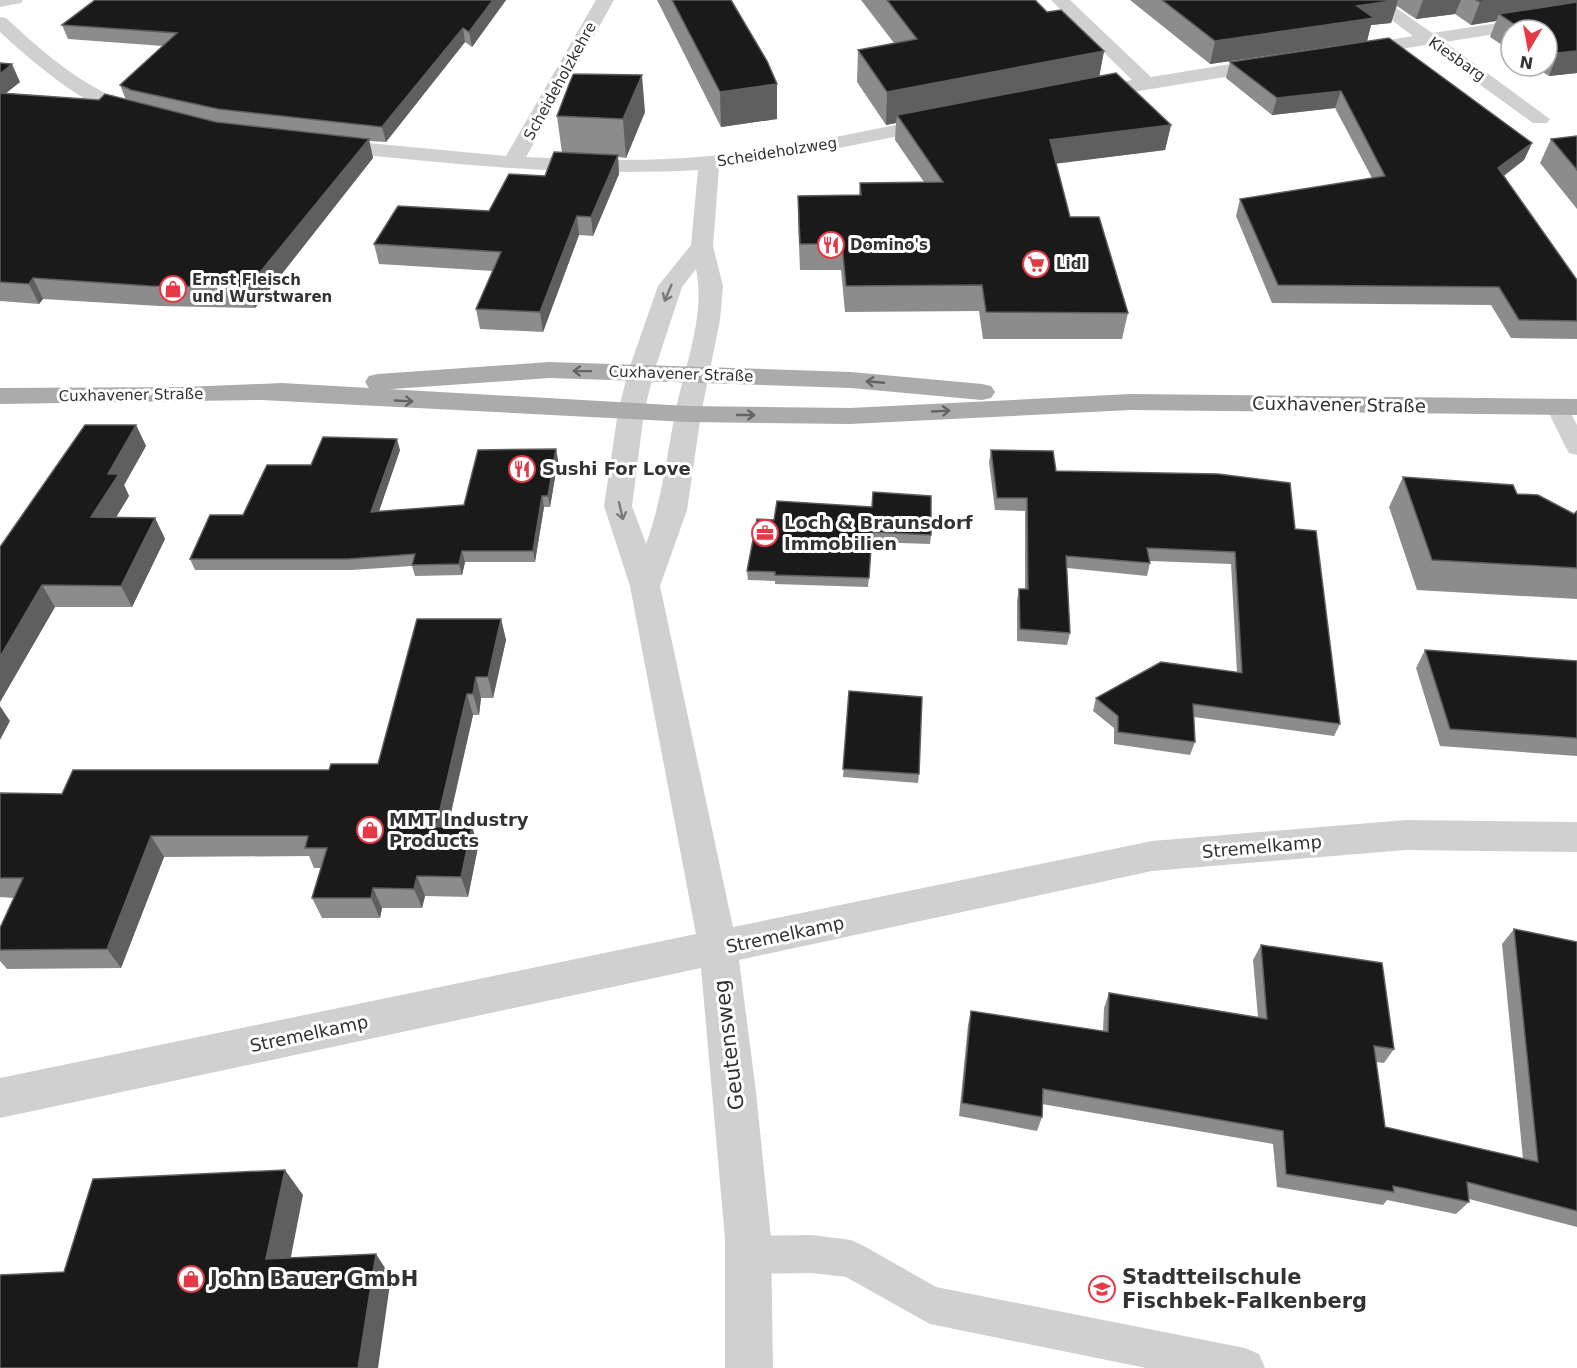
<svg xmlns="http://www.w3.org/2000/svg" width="1577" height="1368" viewBox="0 0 1577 1368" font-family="'DejaVu Sans',sans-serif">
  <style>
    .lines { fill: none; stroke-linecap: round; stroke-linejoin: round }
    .lane { fill: #d0d0d0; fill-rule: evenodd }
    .street { fill: #d0d0d0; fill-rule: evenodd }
    .primary { fill: #ababab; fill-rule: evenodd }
    .wall { fill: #8c8c8c }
    .shaded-wall { fill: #5f5f5f }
    .building { fill: #1a1a1a; stroke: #5f5f5f; stroke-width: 1.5 }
    .oneway { stroke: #7a7a7a }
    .oneway2 { stroke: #636363 }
    .labels { text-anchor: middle; stroke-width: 6; stroke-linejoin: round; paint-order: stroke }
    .far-street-label { font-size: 15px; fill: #333; stroke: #fff }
    .far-poi-label { font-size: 15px; font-weight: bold; fill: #333; stroke: #fff; text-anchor: start }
    .street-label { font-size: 18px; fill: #333; stroke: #fff }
    .poi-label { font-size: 18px; font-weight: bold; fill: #333; stroke: #fff; text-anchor: start }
    .near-street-label { font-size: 21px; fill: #333; stroke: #fff }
    .near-poi-label { font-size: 21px; font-weight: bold; fill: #333; stroke: #fff; text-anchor: start }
  </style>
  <rect width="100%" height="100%" fill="#fff"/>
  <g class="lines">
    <g class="lane">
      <path d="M0,0H23L21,3L0,7Z"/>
      <path d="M1557,400L1565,402L1577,425V455L1569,453L1566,448L1546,407L1549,402Z"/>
      <path d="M812,1235L851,1240L864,1246L936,1287L1245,1348L1259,1354L1265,1368H1146L930,1324L846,1277L812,1273L748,1274L735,1268L729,1255L735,1242L748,1236Z"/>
    </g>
    <g class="street">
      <path d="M596,0H614L526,157C587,160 648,162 709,156C787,149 863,131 939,116L946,118L949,122L946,126L939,128L794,157L719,168L713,246L723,286L720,320L701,414L687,510L660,586L733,927L1152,841L1406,820L1577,822V852L1406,850L1152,871L739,960L756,1092L771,1239L773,1368H725V1239L701,968L0,1118V1078L696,934L630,586L604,506L618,412L628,372L658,286L691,245L698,170C573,177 450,164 326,151L319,149L316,145L319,141L326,139L506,156ZM696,269C706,316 684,368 675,414C666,460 662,500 646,544L632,506L644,412L654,372L682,287Z"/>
      <path d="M1051,0H1070L1151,77L1273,57L1282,63L1273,69L1084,100L1077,98L1074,94L1077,90L1132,80Z"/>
      <path d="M1365,0H1385L1432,33L1577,11V21L1445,42L1550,119L1547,123H1533L1425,45L1354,57L1347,55L1345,51L1347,47L1413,36Z"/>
      <path d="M0,17L6,18C37,47 69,75 107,94C117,100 147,106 153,114L150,118C108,129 29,59 0,32Z"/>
    </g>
    <g class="primary">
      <path d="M549,362L851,372L982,384L991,386L995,392L991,398L982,400L851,388L549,378L378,390L369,388L365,382L369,376L378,374Z"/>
      <path d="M282,383L688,406L850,408L1131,394L1577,399V415L1131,410L850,424L688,422L261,400L0,404V388L185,387Z"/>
    </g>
  </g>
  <g class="wall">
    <path d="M95,0H506L472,47L465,42L386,142L369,141L373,158L255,308L159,306L43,299L39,304L0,301V63L20,82L6,93L99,100H126L120,85L163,46L68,39L62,25Z"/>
    <path d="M657,0H731L777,84V119L721,127Z"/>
    <path d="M861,0H1035L1047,12L1104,51L1099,76L1171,125L1165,150L1056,163L1070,217L1128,313L1122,339H983L979,311L845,312L841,270H800L798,221V196L859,195L860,183L924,182L895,140L896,123L886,125L857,82L858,50L894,43Z"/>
    <path d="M1130,0H1577V73L1549,76L1533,66H1547V30H1511V51L1490,37L1496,21L1471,25L1455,14L1416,19L1397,6L1391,23L1371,25L1367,41L1210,64Z"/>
    <path d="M1230,62L1532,143L1524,160L1504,176L1577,280V339L1511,338L1491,305L1272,303L1236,216L1240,199L1372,178L1335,108L1272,115L1226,78Z"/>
    <path d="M645,112L626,158L618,157L619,174L593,236L579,235L543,332L480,329L476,309L493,271L379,264L374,244L489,211L545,176L562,153L557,116Z"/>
    <path d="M1577,136V209L1540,163L1551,139Z"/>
    <path d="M136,425L146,446L124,485L129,496L116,517L155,518L165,539L132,607H55L0,702V547Z"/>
    <path d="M556,449L558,460L550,507H544L535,562H465L462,575L415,576L412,566L352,570H195L190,559L243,515L311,465L400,450L379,511L464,505Z"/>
    <path d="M991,450L1056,471L1295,529L1340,724L1334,736L1194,717L1195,742L1190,755L1114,744V728L1093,711L1096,698L1237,672L1231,564L1150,561V563L1147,576L1067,568L1070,633L1067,645L1017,641V601L1019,589H1025V511L995,510L989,462Z"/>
    <path d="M1403,477L1517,494L1574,514L1577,511V599L1417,590L1389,507Z"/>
    <path d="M757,519L931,535L930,544L872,542L868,587L775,584V581L748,580L747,571Z"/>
    <path d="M501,619L506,640L493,698H481L479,715H473L448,827L472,826L478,847L468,897L425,896L422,908H382L380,918H322L312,898L321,868H314L309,856L164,857L121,968L7,969L0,961V928L14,898L0,897V793L62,794L329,770L378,764Z"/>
    <path d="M1425,650L1577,661V756L1440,746L1416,668Z"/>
    <path d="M849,691L919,774L918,783L843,777Z"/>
    <path d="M1514,929L1577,942V1227L1469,1199V1202L1456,1214L1387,1200L1383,1205L1277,1187L1273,1144L1042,1104V1117L1037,1131L959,1116L968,1025L971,1011L1103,1031L1104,1008L1109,993L1258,1017L1253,960L1261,945L1394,1049L1384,1063L1376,1062L1385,1127L1523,1159L1502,944Z"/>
  </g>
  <g class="shaded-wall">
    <path d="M493,0H506L472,47L469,32Z"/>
    <path d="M1398,0L1391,23L1371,25L1367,41L1210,64L1215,41L1357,6Z"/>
    <path d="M1423,0H1461L1455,14L1416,19Z"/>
    <path d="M1495,0H1577V8L1499,14L1496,21L1471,25L1480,2Z"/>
    <path d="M463,28L465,42L386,142L382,127Z"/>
    <path d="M1104,51L1098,83L897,115L896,123L886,125L887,92Z"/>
    <path d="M1577,51V73L1549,76L1558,53Z"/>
    <path d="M12,64L20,82L0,98V74Z"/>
    <path d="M642,75L645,112L626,158L623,119Z"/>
    <path d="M777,84V119L721,127L720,92Z"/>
    <path d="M1341,91L1335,108L1272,115L1277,98Z"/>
    <path d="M1171,125L1165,150L1046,165L1050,140Z"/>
    <path d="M369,139L373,158L255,308L248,287Z"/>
    <path d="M1532,143L1524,160L1491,185L1498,168Z"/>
    <path d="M618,155L619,174L593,236L591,217Z"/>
    <path d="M577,216L579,235L543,332L540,312Z"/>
    <path d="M33,278L43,299L39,304L29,284Z"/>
    <path d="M136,425L146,446L124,485L129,496L103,539L91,517L108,474Z"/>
    <path d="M397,439L400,450L375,523L371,512Z"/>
    <path d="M556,449L558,460L550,507L548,496Z"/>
    <path d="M542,496L544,507L535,562L533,551Z"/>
    <path d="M155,518L165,539L132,607L121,586Z"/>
    <path d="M462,551L465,562L462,575L459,564Z"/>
    <path d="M42,585L55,607L0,702V657Z"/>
    <path d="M501,619L506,640L493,698L488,677Z"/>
    <path d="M476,677L481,698L479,715L473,694Z"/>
    <path d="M467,694L473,715L443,847L436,827Z"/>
    <path d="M0,706L10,721L0,740Z"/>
    <path d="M472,826L478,847L468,897L461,877Z"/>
    <path d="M151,836L164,857L121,968L107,949Z"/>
    <path d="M417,876L425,896L422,908L414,889Z"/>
    <path d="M373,888L382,908L380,918L371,898Z"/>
    <path d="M285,1170L303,1195L286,1282L266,1259Z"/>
    <path d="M376,1254L391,1277L378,1368H358Z"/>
  </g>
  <g class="building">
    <path d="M95,0H493L469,32L463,28L382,127L218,109L131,90L120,85L177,33L62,25Z"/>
    <path d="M672,0H731L767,61L777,84L720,92Z"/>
    <path d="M887,0H1035L1047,12L1061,10L1104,51L887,92L858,50L917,39Z"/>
    <path d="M1162,0H1398L1357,6L1374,18L1215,41Z"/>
    <path d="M1476,0H1495L1480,2Z"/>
    <path d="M1577,2V51L1558,53L1547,45V30H1523L1499,14Z"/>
    <path d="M1389,38L1532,143L1498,168L1577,280V321L1519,320L1499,287L1278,285L1240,199L1385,176L1341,91L1277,98L1230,62Z"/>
    <path d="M0,63L12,64L0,74Z"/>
    <path d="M1116,73L1171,125L1050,140L1070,217H1099L1128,313L986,312L982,285L846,286L842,244H800L798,196L861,195L860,183L943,182L897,115Z"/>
    <path d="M573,74L642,75L623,119L557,116Z"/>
    <path d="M0,93L99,100L105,94L216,122L369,139L248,287L150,286L33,278L29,284L0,282Z"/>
    <path d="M1577,136V170L1551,139Z"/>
    <path d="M554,152L618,155L591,217L577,216L540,312L476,309L501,252L374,244L398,206L489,211L509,174L545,176Z"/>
    <path d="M85,425H136L108,474H119L91,517L155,518L121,586L42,585L0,657V547Z"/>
    <path d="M323,437L397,439L371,512L464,505L478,450L556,449L548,496H542L533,551H462L459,564L412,565L415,554L348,559H190L210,515H243L267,465H311Z"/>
    <path d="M991,450L1053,451L1056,471L1218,474L1290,483L1295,529L1316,531L1340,724L1193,704L1195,742L1118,732V716L1096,698L1161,662L1242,673L1235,552L1147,548L1150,563L1066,556L1070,633L1020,629L1019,589H1028L1027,498H997Z"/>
    <path d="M1403,477L1513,485L1517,494L1538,495L1574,514L1577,511V568L1432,560Z"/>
    <path d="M873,492L931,496V535L872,532L869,578L775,575V572L747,571L757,519L774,520L777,501L872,507Z"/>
    <path d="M417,619H501L488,677H476L473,694H467L436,827L472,826L461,877L417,876L414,889L373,888L371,898H312L327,848H305L308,836H151L107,949L0,950V928L23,878H0V793L62,794L73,770H329L331,764H378Z"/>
    <path d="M1425,650L1577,661V738L1450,729Z"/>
    <path d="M849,691L922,697L919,774L843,769Z"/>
    <path d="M1514,929L1577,942V1211L1467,1182L1469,1202L1393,1186L1394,1192L1286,1174L1283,1131L1043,1089L1042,1117L962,1103L971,1011L1108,1032L1109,993L1267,1019L1261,945L1382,963L1394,1049L1374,1046L1385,1127L1538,1162Z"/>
    <path d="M285,1170L266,1259L376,1254L358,1368H0V1275L64,1272L93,1179Z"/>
  </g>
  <defs><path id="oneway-shaft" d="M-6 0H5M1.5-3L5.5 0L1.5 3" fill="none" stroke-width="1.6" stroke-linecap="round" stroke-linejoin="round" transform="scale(1.5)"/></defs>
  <g class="oneway">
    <use href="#oneway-shaft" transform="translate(668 293) rotate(113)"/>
    <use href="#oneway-shaft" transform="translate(621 511) rotate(77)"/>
  </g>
  <g class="oneway2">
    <use href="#oneway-shaft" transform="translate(582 371) rotate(-179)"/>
    <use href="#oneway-shaft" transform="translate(875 382) rotate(-175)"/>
    <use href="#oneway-shaft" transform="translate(404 401) rotate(3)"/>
    <use href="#oneway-shaft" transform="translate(941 411) rotate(-3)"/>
    <use href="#oneway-shaft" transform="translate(746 415)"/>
  </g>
  <defs>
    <symbol id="restaurant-ring" viewBox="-11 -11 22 22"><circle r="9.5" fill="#fff" stroke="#e63946" stroke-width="1.5"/><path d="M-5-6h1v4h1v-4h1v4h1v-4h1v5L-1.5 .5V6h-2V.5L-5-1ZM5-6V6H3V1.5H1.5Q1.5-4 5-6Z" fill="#e63946"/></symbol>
    <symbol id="supermarket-ring" viewBox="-11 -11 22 22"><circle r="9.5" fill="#fff" stroke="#e63946" stroke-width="1.5"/><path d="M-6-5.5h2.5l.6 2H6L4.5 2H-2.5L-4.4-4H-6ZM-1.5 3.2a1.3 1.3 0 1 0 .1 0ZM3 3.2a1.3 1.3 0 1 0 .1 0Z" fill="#e63946"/></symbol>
    <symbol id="shop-ring" viewBox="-11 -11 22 22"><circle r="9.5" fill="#fff" stroke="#e63946" stroke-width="1.5"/><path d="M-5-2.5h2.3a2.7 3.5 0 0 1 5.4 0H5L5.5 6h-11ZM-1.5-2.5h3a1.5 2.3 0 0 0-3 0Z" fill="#e63946"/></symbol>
    <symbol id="office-ring" viewBox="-11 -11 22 22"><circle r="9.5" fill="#fff" stroke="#e63946" stroke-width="1.5"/><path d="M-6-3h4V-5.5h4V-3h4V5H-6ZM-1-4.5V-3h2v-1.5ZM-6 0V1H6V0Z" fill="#e63946"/></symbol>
    <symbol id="school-ring" viewBox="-11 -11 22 22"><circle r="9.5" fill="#fff" stroke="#e63946" stroke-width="1.5"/><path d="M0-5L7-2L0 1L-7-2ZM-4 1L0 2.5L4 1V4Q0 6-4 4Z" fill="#e63946"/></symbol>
  </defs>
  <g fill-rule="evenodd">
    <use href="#restaurant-ring" x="816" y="230" width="30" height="30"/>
    <use href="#supermarket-ring" x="1021" y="249" width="30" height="30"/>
    <use href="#shop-ring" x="158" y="274" width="30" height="30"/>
    <use href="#restaurant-ring" x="507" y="454" width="30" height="30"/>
    <use href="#office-ring" x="750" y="518" width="30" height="30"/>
    <use href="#shop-ring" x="355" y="815" width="30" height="30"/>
    <use href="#shop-ring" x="176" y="1264" width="30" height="30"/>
    <use href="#school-ring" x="1087" y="1274" width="30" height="30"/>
  </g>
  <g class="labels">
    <g class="far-street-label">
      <text transform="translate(1457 59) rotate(35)" y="5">Kiesbarg</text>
      <text transform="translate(560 81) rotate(-61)" y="5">Scheideholzkehre</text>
      <text transform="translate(777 152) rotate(-9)" y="5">Scheideholzweg</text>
      <text transform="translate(681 374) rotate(2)" y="5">Cuxhavener Straße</text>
      <text transform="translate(131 395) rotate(-1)" y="5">Cuxhavener Straße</text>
    </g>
    <g class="far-poi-label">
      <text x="850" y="250">Domino's</text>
      <text x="1056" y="269">Lidl</text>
      <text x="192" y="285">Ernst Fleisch<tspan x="192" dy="17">und Wurstwaren</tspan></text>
    </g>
    <g class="street-label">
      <text transform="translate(1339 405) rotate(1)" y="6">Cuxhavener Straße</text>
      <text transform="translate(1262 847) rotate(-5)" y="6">Stremelkamp</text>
      <text transform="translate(785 935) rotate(-12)" y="6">Stremelkamp</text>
      <text transform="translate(309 1034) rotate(-12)" y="6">Stremelkamp</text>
    </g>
    <g class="poi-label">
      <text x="542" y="475">Sushi For Love</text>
      <text x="784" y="529">Loch &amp; Braunsdorf<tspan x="784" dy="21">Immobilien</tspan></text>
      <text x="389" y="826">MMT Industry<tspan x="389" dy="21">Products</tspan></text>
    </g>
    <g class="near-street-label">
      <text transform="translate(729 1045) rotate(-97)" y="7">Geutensweg</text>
    </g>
    <g class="near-poi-label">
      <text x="1122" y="1284">Stadtteilschule<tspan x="1122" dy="24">Fischbek-Falkenberg</tspan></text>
      <text x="210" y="1286">John Bauer GmbH</text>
    </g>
  </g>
  <g transform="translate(1529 48) rotate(190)"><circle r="28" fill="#ffffff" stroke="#adadad" stroke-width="1.5"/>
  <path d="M0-4.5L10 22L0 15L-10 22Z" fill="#e63946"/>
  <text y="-9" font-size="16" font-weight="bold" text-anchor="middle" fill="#333333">N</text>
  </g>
</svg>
